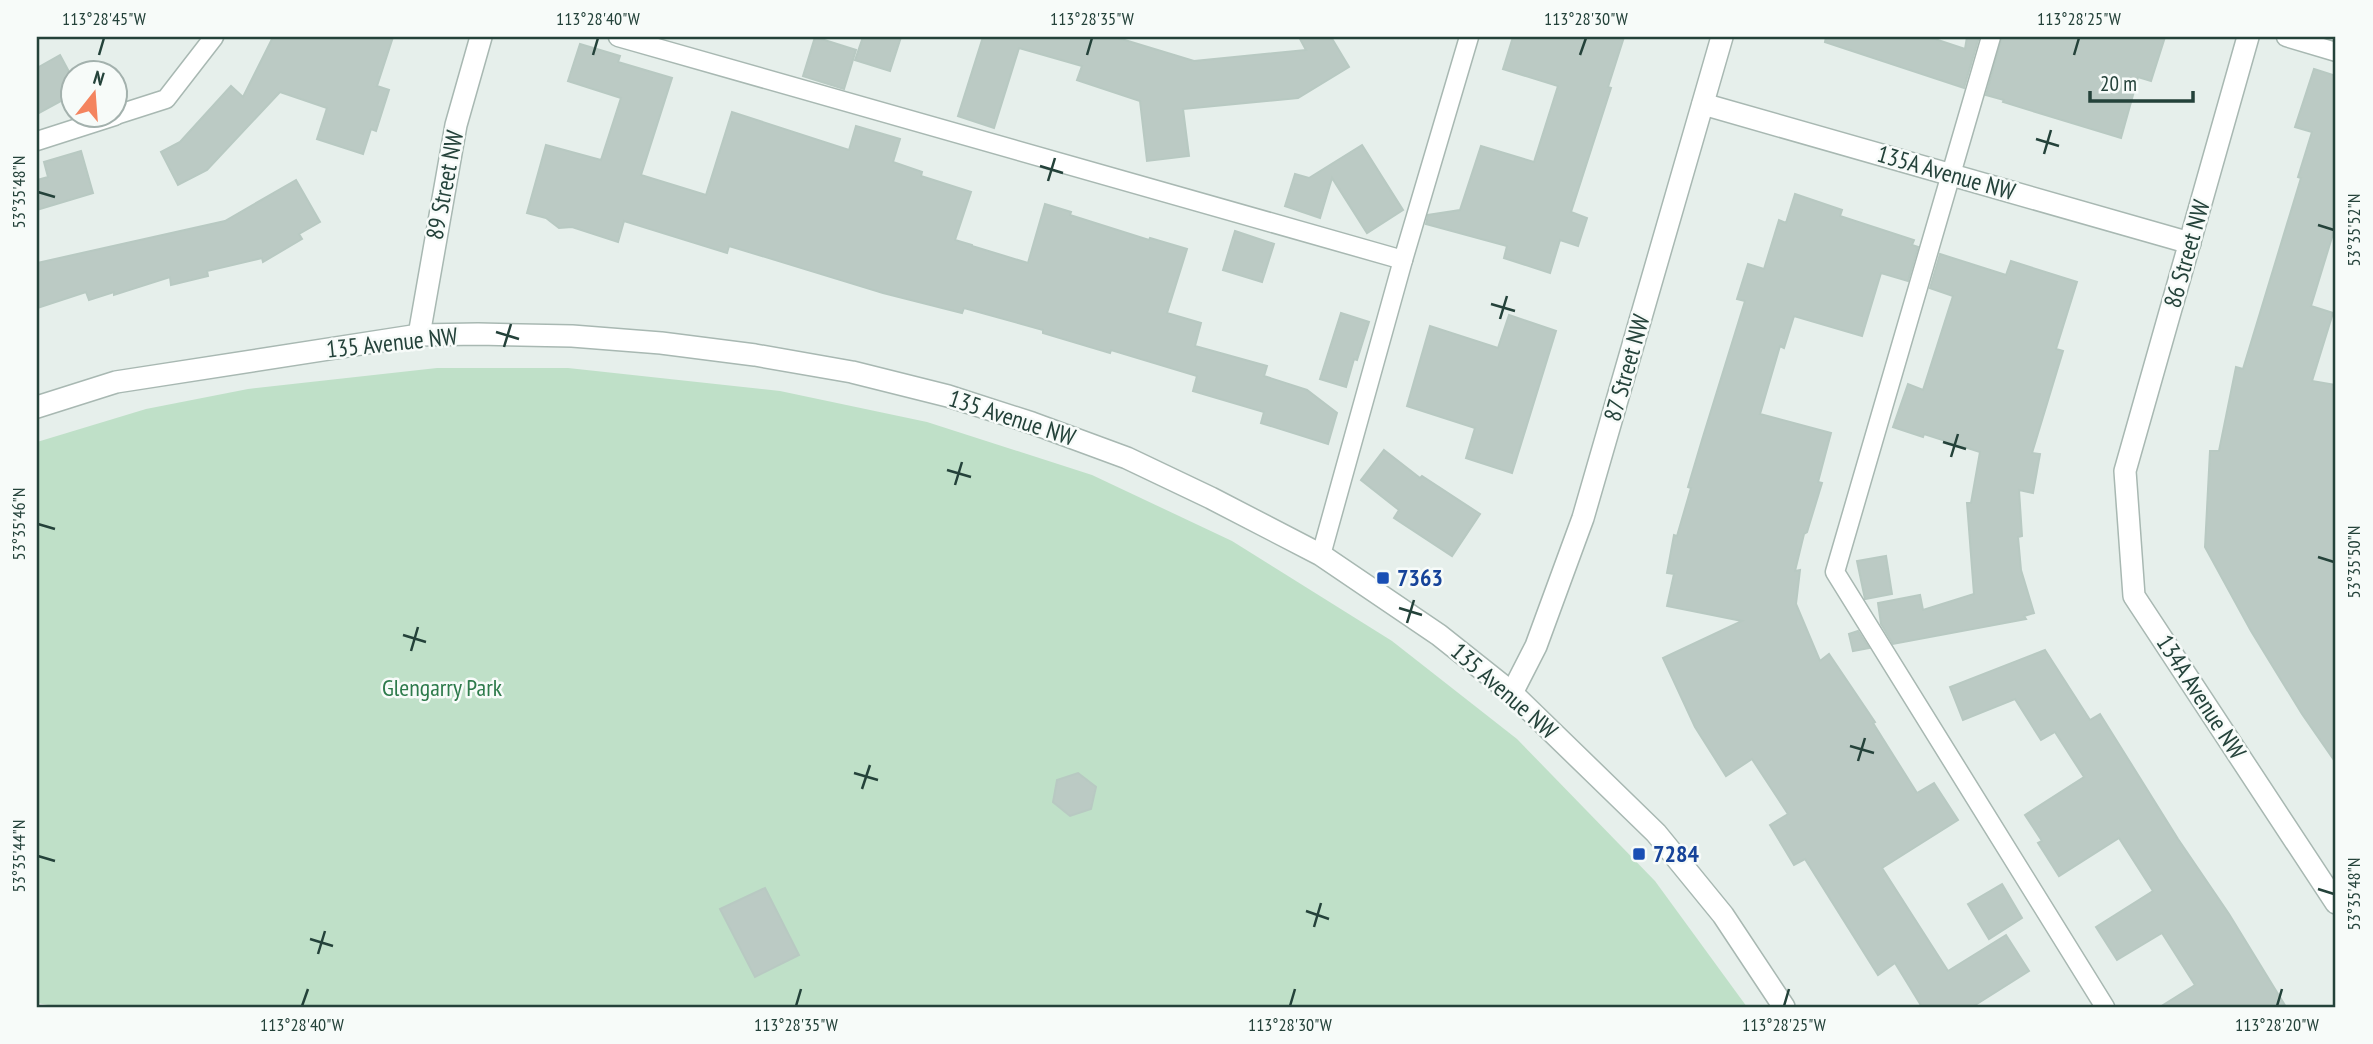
<svg xmlns="http://www.w3.org/2000/svg" width="2373" height="1044" viewBox="0 0 2373 1044" font-family="'PT Sans Narrow',sans-serif">
  <style>
    .green { fill: #bfe0c8 }
    .building { fill: #bbcac4; stroke: #b8c9c2; stroke-width: 2 }
    .lines { fill: none; stroke-linecap: round; stroke-linejoin: round }
    .service-casing { stroke: #a8b8b2; stroke-width: 21 }
    .minor-casing { stroke: #a8b8b2; stroke-width: 24 }
    .tertiary-casing { stroke: #a8b8b2; stroke-width: 24 }
    .service { stroke: #fff; stroke-width: 18 }
    .minor { stroke: #fff; stroke-width: 21 }
    .tertiary { stroke: #fff; stroke-width: 21 }
    .ticks { fill: none; stroke: #24423a; stroke-width: 2.5 }
    .transit-dot { fill: #1a4fb4; stroke: #f7fbf9; stroke-width: 2.5 }
    .labels { text-anchor: middle; stroke-width: 5; stroke-linejoin: round; paint-order: stroke }
    .street-label { font-size: 24px; fill: #24423a; stroke: #f7fbf9 }
    .transit-label { font-size: 24px; font-weight: bold; fill: #164399; stroke: #f7fbf9; text-anchor: start }
    .park-label { font-size: 24px; fill: #2d7a4b; stroke: #f7fbf9 }
    .neatline { fill: none; stroke: #24423a; stroke-width: 2.5 }
    .ticks-label { font-size: 18px; text-anchor: middle; fill: #24423a }
  </style>
  <rect width="100%" height="100%" fill="#e6efeb"/>
  <path class="green" d="M437,368H568L780,391L927,422L1092,475L1232,541L1392,641L1517,739L1655,881L1747,1007H59L37,1003V442L146,409L248,389Z"/>
  <g class="building">
    <path d="M273,37H393L377,86L389,90L376,131L371,129L363,154L317,139L327,108L280,92L207,170L178,185L161,152L180,142L231,86L243,97Z"/>
    <path d="M815,37L856,50L844,89L803,76Z"/>
    <path d="M863,37H901L890,71L855,60Z"/>
    <path d="M983,37H1115L1194,61L1306,50L1299,37H1331L1349,67L1298,98L1183,109L1189,156L1147,161L1140,101L1077,80L1082,66L1019,48L994,128L958,116Z"/>
    <path d="M1513,37H1624L1608,87L1611,88L1571,212L1587,218L1578,246L1560,240L1550,273L1504,258L1507,246L1426,224L1428,215L1460,210L1481,146L1534,162L1558,86L1503,69Z"/>
    <path d="M1826,37H1929L1965,49L1967,37H1979L1964,88L1825,42Z"/>
    <path d="M2002,37H2165L2151,81L2138,77L2121,138L2003,102L2004,100L1986,95Z"/>
    <path d="M580,44L620,56L618,62L672,78L641,175L706,195L732,112L849,150L856,126L900,139L893,162L922,172L921,176L971,192L955,240L972,245V246L1028,263L1045,204L1071,212L1070,215L1149,240L1150,238L1187,249L1167,313L1201,323L1195,346L1267,366L1264,376L1307,390L1337,413L1328,444L1261,423L1264,412L1193,391L1197,376L1111,350L1110,353L1043,333V330L964,308L962,313L883,293L729,246L727,253L624,221L618,242L572,227L559,228L546,218L527,213L546,145L601,160L621,98L568,81Z"/>
    <path d="M60,55L74,81V94L37,114V68Z"/>
    <path d="M2314,69L2336,76V224L2311,306L2333,313L2312,381L2336,385L2334,517L2336,524V763L2302,714L2251,631L2205,547L2210,451H2219L2236,367L2243,369L2301,178L2298,177L2312,132L2295,127Z"/>
    <path d="M1362,145L1403,210L1367,233L1332,178L1320,218L1285,206L1295,174L1309,178Z"/>
    <path d="M81,151L93,193L37,210V180L48,177L44,162Z"/>
    <path d="M296,180L320,222L299,234L302,239L263,262L262,258L207,271L208,276L171,285L170,277L114,295V292L89,300L86,292L37,308V263L225,221Z"/>
    <path d="M1795,194L1842,210L1840,216L1914,240L1912,245L1918,247L1908,281L1881,273L1862,336L1794,316L1784,348L1780,346L1760,414L1831,433L1818,482L1822,483L1807,532L1804,534L1795,571L1800,570L1796,604L1820,661L1829,654L1875,722L1873,723L1917,793L1934,783L1958,820L1882,868L1948,971L2006,935L2029,971L1972,1007H1922L1895,963L1878,975L1805,859L1794,865L1770,825L1788,814L1752,759L1726,776L1695,727L1663,658L1742,621L1667,606L1674,574L1667,573L1674,535L1677,536L1691,488L1688,487L1702,440L1745,301L1737,299L1748,264L1764,269L1779,220L1786,223Z"/>
    <path d="M1235,231L1274,244L1262,282L1223,270Z"/>
    <path d="M1940,254L2006,275L2011,261L2077,282L2056,349L2063,351L2032,453L2040,454L2033,493L2019,490L2022,536L2018,537L2021,570L2034,613L2024,616L2026,619L1893,644L1881,624L1878,603L1920,595L1923,610L1974,594L1967,503H1971L1980,452L1924,434L1923,437L1893,427L1908,384L1923,390L1953,296L1930,288Z"/>
    <path d="M1341,313L1369,322L1357,360L1354,359L1346,387L1320,379Z"/>
    <path d="M1509,315L1556,331L1512,473L1466,458L1475,428L1407,406L1430,326L1498,348Z"/>
    <path d="M1384,450L1420,478L1422,476L1480,514L1452,556L1394,518L1399,510L1361,480Z"/>
    <path d="M1886,556L1892,594L1865,599L1857,561Z"/>
    <path d="M1858,631L1869,648L1853,651L1849,634Z"/>
    <path d="M2045,650L2090,720L2100,714L2178,839L2229,914L2286,1007H2160L2195,985L2162,933L2117,960L2096,927L2153,891L2119,838L2059,876L2038,843L2042,841L2025,815L2084,777L2055,732L2041,740L2015,699L1963,720L1950,687Z"/>
    <path d="M1078,773L1096,787L1091,809L1070,816L1053,802L1057,780Z"/>
    <path d="M2002,884L2022,918L1989,939L1968,904Z"/>
    <path d="M765,888L799,955L755,977L720,909Z"/>
  </g>
  <g class="lines">
    <defs>
      <g id="service">
        <path d="M618,37L1403,260"/>
        <path d="M1991,37L1835,572L2105,1007"/>
        <path d="M2286,37L2336,52"/>
        <path d="M116,115L166,99L214,37"/>
        <path d="M37,141L115,116"/>
        <path d="M1321,555L1403,260L1469,37"/>
      </g>
      <g id="minor">
        <path d="M2248,37L2125,471L2134,596L2336,903"/>
        <path d="M1703,104L2190,243"/>
        <path d="M419,335L456,125L481,37"/>
      </g>
      <g id="tertiary">
        <path d="M37,407L116,382L419,335L478,334L572,336L661,343L755,355L852,372L948,396L1032,423L1127,458L1211,498L1321,555L1439,635L1512,693L1656,833L1723,915L1784,1007"/>
        <path d="M1512,693L1536,646L1583,518L1722,37"/>
      </g>
    </defs>
    <use href="#service" class="service-casing"/>
    <use href="#minor" class="minor-casing"/>
    <use href="#tertiary" class="tertiary-casing"/>
    <use href="#service" class="service"/>
    <use href="#minor" class="minor"/>
    <use href="#tertiary" class="tertiary"/>
  </g>
  <path class="ticks" d="M99,55L104,38M593,55L598,38M1087,55L1092,38M1580,55L1586,38M2074,55L2079,38M2036,139L2059,146M2044,154L2051,130M1040,166L1063,173M1048,181L1055,158M38,192L55,197M2318,225L2334,230M1491,304L1515,311M1500,319L1507,296M496,332L519,339M504,347L511,324M1943,442L1966,449M1951,457L1958,434M947,470L971,477M955,485L962,462M38,524L55,529M2318,557L2334,562M1399,608L1422,615M1407,623L1414,600M403,635L426,642M411,651L418,627M1850,746L1874,753M1858,761L1865,738M854,773L878,780M862,789L870,765M38,856L55,861M2318,889L2334,894M1306,911L1329,919M1314,927L1321,903M310,939L333,946M318,954L325,931M302,1006L308,989M796,1006L801,989M1290,1006L1295,989M1784,1006L1789,989M2277,1006L2282,989"/>
  <g class="transit-dot">
    <rect x="1376" y="571" width="14" height="14" rx="3.5"/>
    <rect x="1632" y="847" width="14" height="14" rx="3.5"/>
  </g>
  <g class="labels">
    <g class="street-label">
      <text transform="translate(1946 173) rotate(16)" y="8">135A Avenue NW</text>
      <text transform="translate(445 185) rotate(-79)" y="8">89 Street NW</text>
      <text transform="translate(2187 254) rotate(-74)" y="8">86 Street NW</text>
      <text transform="translate(392 343) rotate(-6)" y="8">135 Avenue NW</text>
      <text transform="translate(1627 368) rotate(-74)" y="8">87 Street NW</text>
      <text transform="translate(1012 418) rotate(18)" y="8">135 Avenue NW</text>
      <text transform="translate(1504 691) rotate(41)" y="8">135 Avenue NW</text>
      <text transform="translate(2201 697) rotate(57)" y="8">134A Avenue NW</text>
    </g>
    <g class="transit-label">
      <text x="1397" y="586">7363</text>
      <text x="1653" y="862">7284</text>
    </g>
    <g class="park-label">
      <text x="442" y="696">Glengarry Park</text>
    </g>
  </g>
  <rect width="2373" height="1044" fill="none" stroke="#f7fbf9" stroke-width="77"/>
  <g transform="translate(94 94) rotate(17)"><circle r="33" fill="#f7fbf9" stroke="#a3b1ad" stroke-width="2"/>
  <path d="M0-5L12 26L0 18L-12 26Z" fill="#f4845f"/>
  <text y="-10" font-size="19" font-weight="bold" text-anchor="middle" fill="#24423a">N</text>
  </g>
  <path d="M2090 91v10h103v-10" fill="none" stroke="#24423a" stroke-width="3.5"/>
  <text x="2100" y="91" font-size="21" fill="#24423a" stroke="#f7fbf9" stroke-width="5" paint-order="stroke">20 m</text>
  <rect x="38" y="38" width="2296" height="968" class="neatline"/>
  <g class="ticks-label">
    <text x="104" y="25">113°28'45"W</text>
    <text x="598" y="25">113°28'40"W</text>
    <text x="1092" y="25">113°28'35"W</text>
    <text x="1586" y="25">113°28'30"W</text>
    <text x="2079" y="25">113°28'25"W</text>
    <text transform="translate(19 192) rotate(-90)" y="6">53°35'48"N</text>
    <text transform="translate(2354 230) rotate(-90)" y="6">53°35'52"N</text>
    <text transform="translate(19 524) rotate(-90)" y="6">53°35'46"N</text>
    <text transform="translate(2354 562) rotate(-90)" y="6">53°35'50"N</text>
    <text transform="translate(19 856) rotate(-90)" y="6">53°35'44"N</text>
    <text transform="translate(2354 894) rotate(-90)" y="6">53°35'48"N</text>
    <text x="302" y="1031">113°28'40"W</text>
    <text x="796" y="1031">113°28'35"W</text>
    <text x="1290" y="1031">113°28'30"W</text>
    <text x="1784" y="1031">113°28'25"W</text>
    <text x="2277" y="1031">113°28'20"W</text>
  </g>
</svg>
